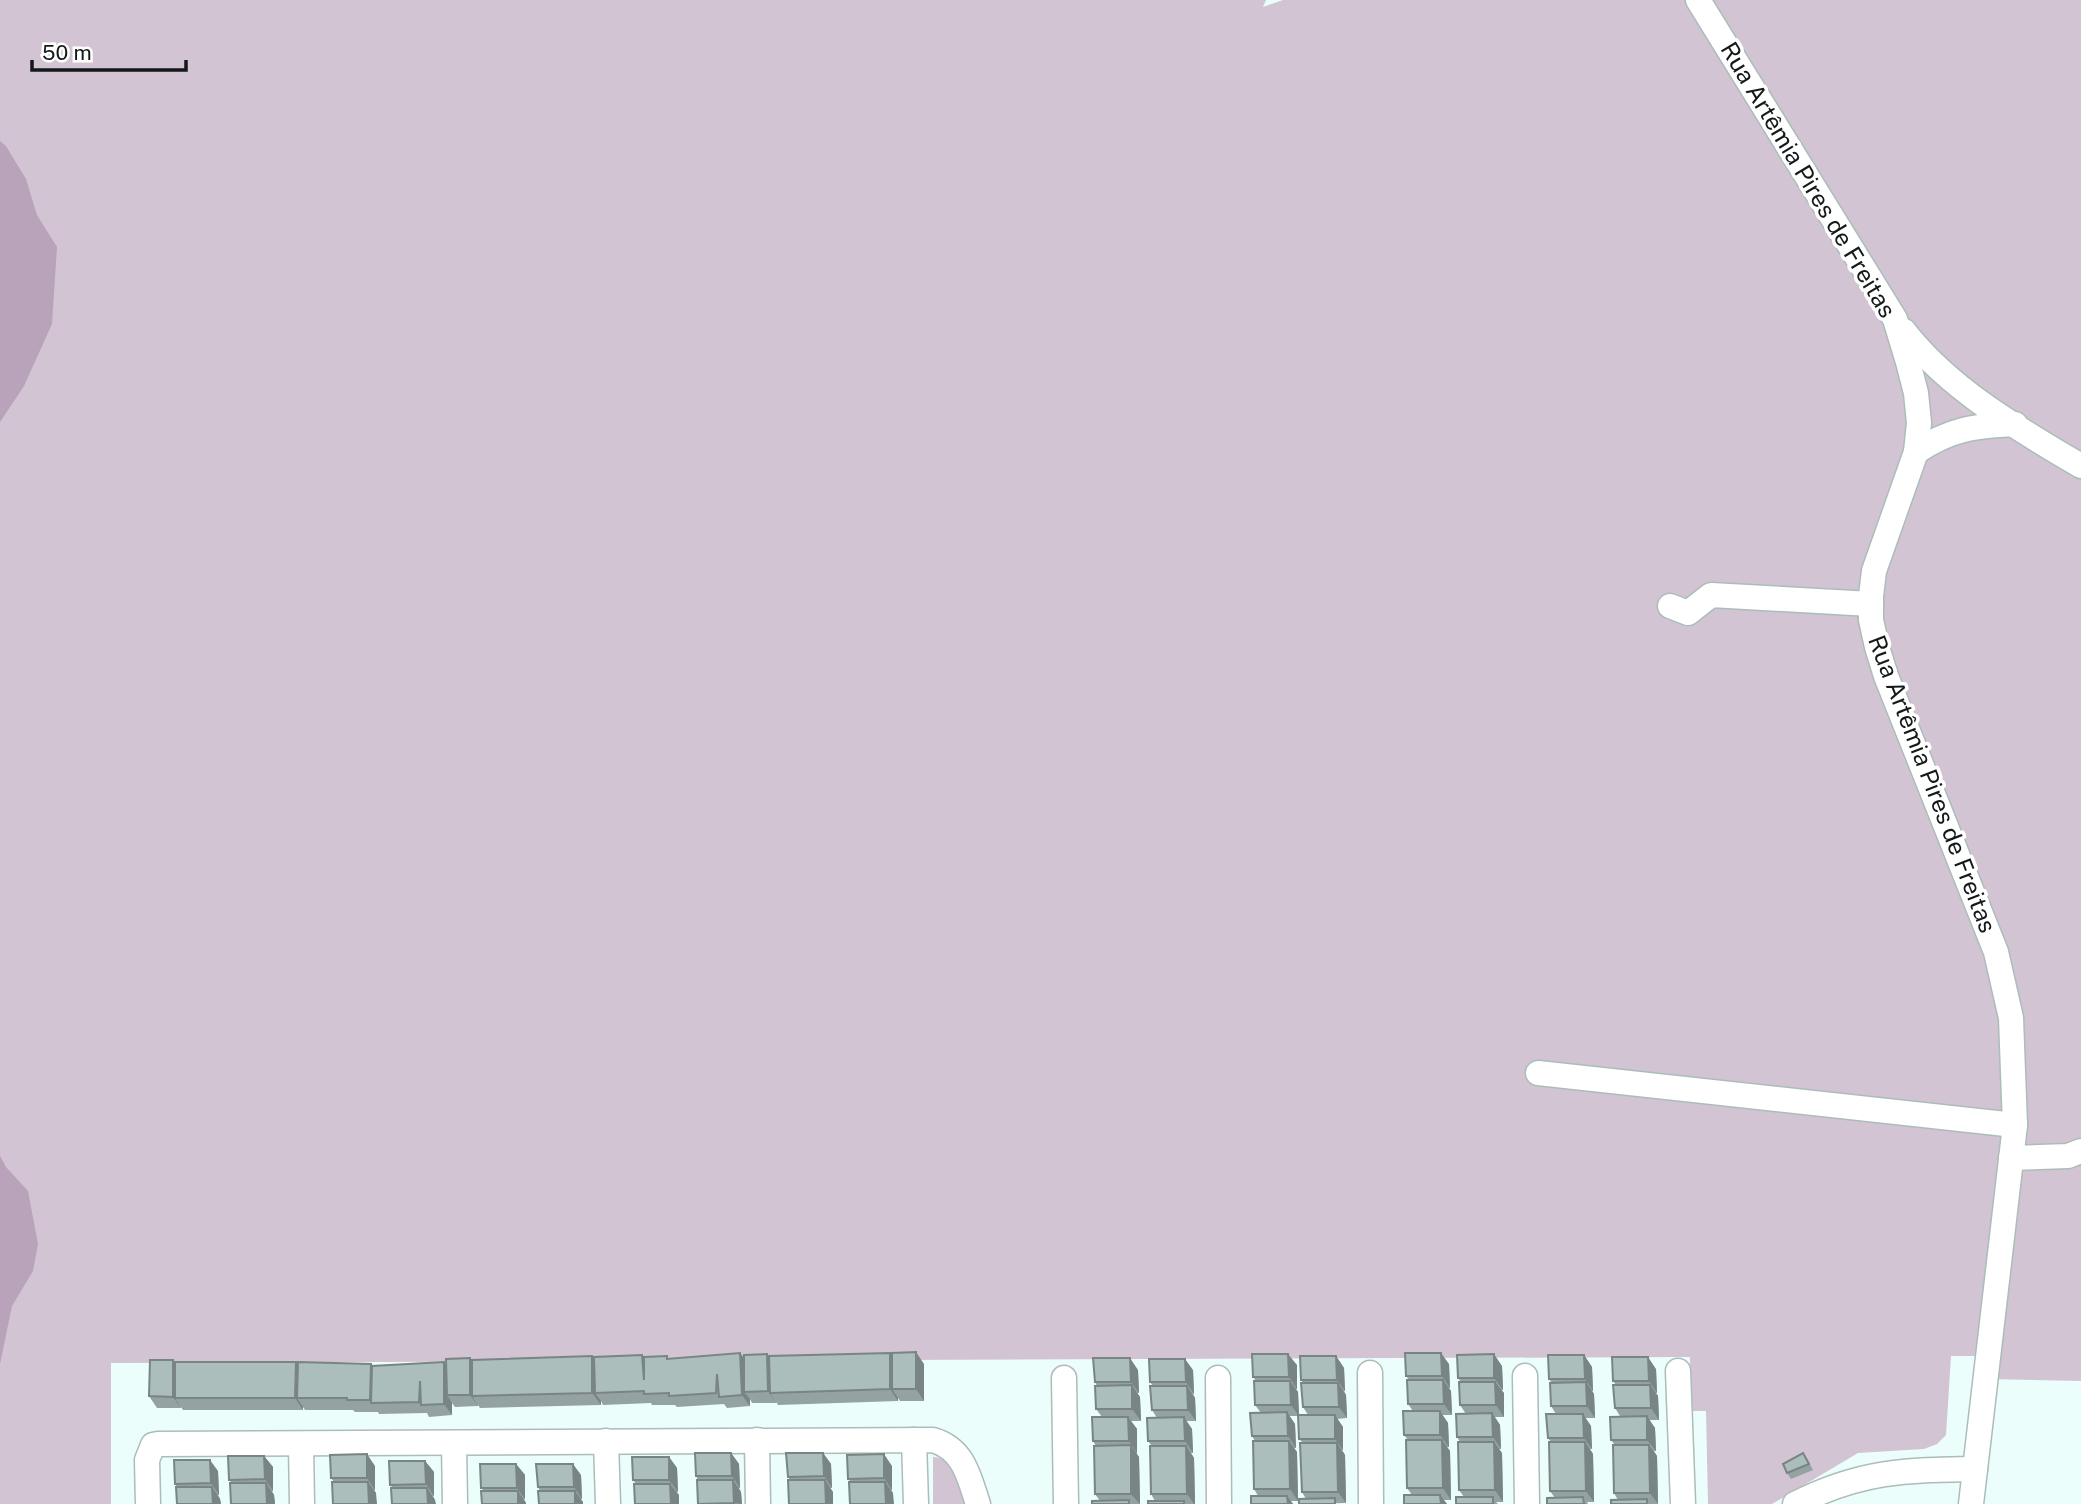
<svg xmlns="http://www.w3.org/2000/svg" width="2081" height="1504" viewBox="0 0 2081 1504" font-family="'Public Sans',sans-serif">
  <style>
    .green { fill: #d2c4d2 }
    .water { fill: #b9a3ba }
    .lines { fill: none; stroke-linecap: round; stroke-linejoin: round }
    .minor-casing { stroke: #abbdba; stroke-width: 27 }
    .minor { stroke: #fff; stroke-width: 24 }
    .wall { fill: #94a3a2 }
    .shaded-wall { fill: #788584 }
    .building { fill: #acbebc; stroke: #788584; stroke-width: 2 }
    .labels { text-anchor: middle; stroke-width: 7; stroke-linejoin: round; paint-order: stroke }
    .street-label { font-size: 24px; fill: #121918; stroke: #fff }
  </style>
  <rect width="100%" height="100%" fill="#ebfefb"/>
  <g class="green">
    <path d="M0,0H1266L1263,7L1283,0H2081V1381L1986,1379L1988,1356H1951L1946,1435L1937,1444L1924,1449L1858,1453L1772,1504H1708L1706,1411H1691L1690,1357L111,1363V1504H0Z"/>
    <path d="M933,1457C956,1458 958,1485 965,1504H933Z"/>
  </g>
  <g class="water">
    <path d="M0,141L6,146L26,179L37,215L57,247L52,324L24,386L0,422Z"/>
    <path d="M0,1156L6,1167L28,1191L38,1244L33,1271L12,1306L0,1364Z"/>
  </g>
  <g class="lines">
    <defs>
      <g id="minor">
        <path d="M1698,0L1895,319L1908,362L1916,393L1919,423L1916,452L1874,571L1871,596V620L1877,647L1886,676L1996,952L2011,1018L2015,1125L1971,1504"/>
        <path d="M1904,331C1949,389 2018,429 2081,466"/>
        <path d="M1916,452C1950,429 1974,426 2015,424"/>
        <path d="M1670,606L1688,613L1711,595L1871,604"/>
        <path d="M1538,1073L2015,1125"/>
        <path d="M2011,1158L2068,1156L2081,1151"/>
        <path d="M1678,1371L1683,1504"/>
        <path d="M1370,1373L1371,1504"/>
        <path d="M1525,1376L1527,1504"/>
        <path d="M1064,1378L1066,1504"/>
        <path d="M1218,1378L1219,1504"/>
        <path d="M757,1440L758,1504"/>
        <path d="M914,1440L916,1504"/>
        <path d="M606,1441L608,1504"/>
        <path d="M454,1443L455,1504"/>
        <path d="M301,1444L302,1504"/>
        <path d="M148,1504L147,1460L153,1445L158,1444L933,1440C964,1449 969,1477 978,1504"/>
        <path d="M1795,1504C1860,1471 1904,1470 1975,1469"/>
      </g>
    </defs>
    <use href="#minor" class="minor-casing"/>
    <use href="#minor" class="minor"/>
  </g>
  <g class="wall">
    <path d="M740,1353L744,1358L890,1353L892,1356L924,1364V1401H900L898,1398V1401L778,1405L776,1402V1403H752L750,1399V1406L727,1408L724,1404L677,1407L675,1405H652L651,1403L603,1405L601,1401V1405L480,1408L478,1405V1406L455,1407L452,1403V1415L429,1417L427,1413L379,1414L378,1412H355L353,1410H305L303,1407V1410H183L181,1407V1408H157L149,1396L175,1363L296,1362L298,1365L371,1364L373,1366H447L470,1358L472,1360L592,1356L594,1359L642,1355L644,1357L669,1359Z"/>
    <path d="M1584,1355L1592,1367L1593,1391H1592L1594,1394L1595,1418H1585L1591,1426L1592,1449H1590L1593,1454L1594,1502H1587L1588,1504H1547L1555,1498L1550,1491L1551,1442L1548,1438L1556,1414L1551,1406L1552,1383L1549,1379Z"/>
    <path d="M1336,1356L1344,1368L1345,1391H1344L1346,1395L1347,1418L1337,1419L1343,1427V1450H1342L1345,1455L1346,1503L1299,1504L1306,1499L1302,1492L1303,1443L1299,1439L1298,1416H1289L1295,1424L1296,1448H1294L1297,1452L1298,1501H1291L1293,1504H1251L1258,1496L1254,1489L1255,1441L1252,1436L1261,1413L1255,1405L1256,1381L1253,1377L1297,1365V1389H1296L1298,1392L1299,1415H1308L1303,1407V1383L1301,1380Z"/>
    <path d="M1449,1364L1450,1388H1449L1451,1391L1452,1415H1442L1448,1423L1449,1447H1447L1450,1451L1451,1500H1444L1447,1504H1404L1412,1495L1407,1488L1408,1440L1404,1435L1413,1411L1408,1404L1409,1380L1406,1376Z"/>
    <path d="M1502,1366L1503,1390H1501L1504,1393V1417H1495L1500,1425L1501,1449H1499L1502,1453L1503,1502H1496L1498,1504H1456L1464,1497L1459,1490L1460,1442L1457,1437L1466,1414L1460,1405L1461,1382L1458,1378Z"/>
    <path d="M1656,1369L1657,1393H1656L1658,1396L1659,1420H1649L1655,1428L1656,1451H1654L1657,1456L1658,1504H1611L1618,1500L1614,1493L1615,1445L1611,1440L1620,1416L1615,1408L1616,1385L1613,1381Z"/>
    <path d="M1138,1370L1139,1393H1137L1140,1397L1141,1421H1131L1137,1429V1453H1136L1139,1457L1140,1504H1092L1100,1501L1095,1494L1096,1446L1093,1441L1102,1417L1096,1409L1097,1386L1095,1382Z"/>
    <path d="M1193,1370L1194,1394H1193L1195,1398L1196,1421H1186L1192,1429L1193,1453H1191L1194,1458L1195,1504H1148L1155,1501L1151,1494L1152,1446L1148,1441L1157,1418L1152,1410L1153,1386L1150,1382Z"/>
    <path d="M731,1453L739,1464L740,1488H739L741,1492L742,1504H698V1480L696,1476Z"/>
    <path d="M823,1453L831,1464L832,1488H830L833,1492V1504H790V1480L788,1477Z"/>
    <path d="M264,1456L273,1467V1491H272L274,1495L275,1504H231L232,1483L229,1480Z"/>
    <path d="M669,1457L677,1468L678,1492H676L679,1495L636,1484L633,1480Z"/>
    <path d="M1807,1459L1813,1470L1791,1479L1787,1473Z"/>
    <path d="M425,1461L434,1472V1496H433L435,1500L393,1488L390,1485Z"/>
    <path d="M516,1464L525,1475V1499H524L526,1503L484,1491L481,1488Z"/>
    <path d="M375,1466V1490H374L376,1493L334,1482L331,1478Z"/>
    <path d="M892,1466V1490H891L893,1493L851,1482L848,1479Z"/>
    <path d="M218,1471L219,1495H218L220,1499L221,1504H177V1487L175,1484Z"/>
    <path d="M581,1475L582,1499H580L583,1502L540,1491L538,1487Z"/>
  </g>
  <g class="shaded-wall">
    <path d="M916,1352L924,1364V1401L916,1389Z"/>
    <path d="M740,1353L748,1364L744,1392L750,1399V1406L742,1395Z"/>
    <path d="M890,1353L898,1364L892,1389L898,1398V1401L890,1389Z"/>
    <path d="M1441,1353L1449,1364L1450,1388L1442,1376Z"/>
    <path d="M767,1354L775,1366L770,1393L776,1403L768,1391Z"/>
    <path d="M1288,1354L1297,1365V1389L1289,1377Z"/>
    <path d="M1494,1354L1502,1366L1503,1390L1494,1378Z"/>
    <path d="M1584,1355L1592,1367L1593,1391L1585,1379Z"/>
    <path d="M592,1356L600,1368L595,1393L601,1401V1405L592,1393Z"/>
    <path d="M1336,1356L1344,1368L1345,1391L1337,1380Z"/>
    <path d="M1648,1357L1656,1369L1657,1393L1649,1381Z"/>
    <path d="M470,1358L478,1369L472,1396L478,1406L470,1395Z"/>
    <path d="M1130,1358L1138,1370L1139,1393L1131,1382Z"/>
    <path d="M1185,1359L1193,1370L1194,1394L1186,1382Z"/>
    <path d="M173,1360L181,1371L175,1398L181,1408L173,1397Z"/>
    <path d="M296,1362L304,1373L297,1398L303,1407V1410L295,1398Z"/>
    <path d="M444,1362L452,1374L447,1395L452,1403V1415L444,1404Z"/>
    <path d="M371,1364L379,1375L372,1403L370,1400Z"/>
    <path d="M1443,1380L1451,1391L1452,1415L1444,1404Z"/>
    <path d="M1290,1381L1298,1392L1299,1416L1291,1405Z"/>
    <path d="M1495,1382L1504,1393V1417L1496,1405Z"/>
    <path d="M1586,1382L1594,1394L1595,1418L1587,1406Z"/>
    <path d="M1338,1383L1346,1395L1347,1418L1339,1407Z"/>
    <path d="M1132,1385L1140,1397L1141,1421L1132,1409Z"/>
    <path d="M1650,1385L1658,1396L1659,1420L1651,1408Z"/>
    <path d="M1187,1386L1195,1398L1196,1421L1188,1410Z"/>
    <path d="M1440,1411L1448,1423L1449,1447L1440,1435Z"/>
    <path d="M1287,1412L1295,1424L1296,1448L1288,1436Z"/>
    <path d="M1492,1413L1500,1425L1501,1449L1493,1437Z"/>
    <path d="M1583,1414L1591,1426L1592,1449L1584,1438Z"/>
    <path d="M1335,1415L1343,1427V1450L1335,1439Z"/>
    <path d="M1647,1416L1655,1428L1656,1451L1647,1440Z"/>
    <path d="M1128,1417L1137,1429V1453L1129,1441Z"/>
    <path d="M1184,1417L1192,1429L1193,1453L1185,1441Z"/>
    <path d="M1442,1440L1450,1451L1451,1500L1443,1488Z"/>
    <path d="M1289,1441L1297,1452L1298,1501L1290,1489Z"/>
    <path d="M1494,1442L1502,1453L1503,1502L1495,1490Z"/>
    <path d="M1585,1442L1593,1454L1594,1502L1586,1491Z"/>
    <path d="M1337,1443L1345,1455L1346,1503L1338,1492Z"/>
    <path d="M1131,1445L1139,1457L1140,1504L1131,1494Z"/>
    <path d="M1649,1445L1657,1456L1658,1504L1650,1493Z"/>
    <path d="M1186,1446L1194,1458L1195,1504H1194L1187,1494Z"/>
    <path d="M731,1453L739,1464L740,1488L732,1476Z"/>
    <path d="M823,1453L831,1464L832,1488L824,1476Z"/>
    <path d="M367,1454L375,1466V1490L367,1478Z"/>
    <path d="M884,1454L892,1466V1490L884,1478Z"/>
    <path d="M264,1456L273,1467V1491L265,1479Z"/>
    <path d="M669,1457L677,1468L678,1492L669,1480Z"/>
    <path d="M210,1460L218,1471L219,1495L211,1483Z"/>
    <path d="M425,1461L434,1472V1496L426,1484Z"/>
    <path d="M516,1464L525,1475V1499L517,1488Z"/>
    <path d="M573,1464L581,1475L582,1499L574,1487Z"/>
    <path d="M733,1480L741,1492L742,1504L734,1503Z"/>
    <path d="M825,1480L833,1492V1504H826Z"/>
    <path d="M368,1482L376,1493L377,1504H369Z"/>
    <path d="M885,1482L893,1493L894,1504H886Z"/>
    <path d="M266,1483L274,1495L275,1504H267Z"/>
    <path d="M670,1484L679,1495V1504H671Z"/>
    <path d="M212,1487L220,1499L221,1504H213Z"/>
    <path d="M427,1488L435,1500L436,1504H428Z"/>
    <path d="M518,1491L526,1503V1504H518Z"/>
    <path d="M575,1491L583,1502V1504H575Z"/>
    <path d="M1440,1495L1447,1504H1441Z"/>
    <path d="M1287,1496L1293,1504H1288Z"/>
  </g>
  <g class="building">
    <path d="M916,1352V1389H892V1353Z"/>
    <path d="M740,1353L742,1395L719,1397L717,1374L716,1393L669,1396V1393L644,1394V1391L595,1393L594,1357L642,1355L644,1380V1357L667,1356V1359Z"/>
    <path d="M890,1353V1389L770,1393L769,1356Z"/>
    <path d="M1405,1353H1441L1442,1376H1406Z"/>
    <path d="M767,1354L768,1391L744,1392V1355Z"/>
    <path d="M1252,1354H1288L1289,1377H1253Z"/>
    <path d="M1494,1354V1378H1458L1457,1355Z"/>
    <path d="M1548,1355H1584L1585,1379H1549Z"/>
    <path d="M592,1356V1393L472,1396V1360Z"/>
    <path d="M1300,1356H1336L1337,1380H1301Z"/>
    <path d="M1612,1357H1648L1649,1381H1613Z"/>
    <path d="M470,1358V1395H447L446,1359Z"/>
    <path d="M1093,1358H1130L1131,1382H1095Z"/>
    <path d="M1149,1359H1185L1186,1382H1150Z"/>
    <path d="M150,1360H173V1397L149,1396Z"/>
    <path d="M175,1362H296L295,1398H175Z"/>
    <path d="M298,1362L371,1364L370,1400H347V1398H297Z"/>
    <path d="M444,1362V1404L421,1405L420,1381L419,1402L371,1403L372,1366Z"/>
    <path d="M1407,1380H1443L1444,1404H1408Z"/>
    <path d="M1254,1381H1290L1291,1405H1255Z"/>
    <path d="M1459,1382H1495L1496,1405H1460Z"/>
    <path d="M1586,1382L1587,1406H1551L1550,1383Z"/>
    <path d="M1301,1383H1338L1339,1407H1303Z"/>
    <path d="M1132,1385V1409H1096L1095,1386Z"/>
    <path d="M1613,1385H1650L1651,1408H1615Z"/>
    <path d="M1150,1386H1187L1188,1410H1152Z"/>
    <path d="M1403,1411H1440V1435H1404Z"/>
    <path d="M1287,1412L1288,1436H1252L1250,1413Z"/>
    <path d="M1492,1413L1493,1437H1457L1456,1414Z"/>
    <path d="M1546,1414H1583L1584,1438H1548Z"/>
    <path d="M1298,1415H1335V1439H1299Z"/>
    <path d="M1647,1416V1440H1611L1610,1417Z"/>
    <path d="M1092,1417H1128L1129,1441H1093Z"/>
    <path d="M1184,1417L1185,1441H1148L1147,1418Z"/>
    <path d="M1406,1440H1442L1443,1488H1407Z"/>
    <path d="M1253,1441H1289L1290,1489H1254Z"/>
    <path d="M1458,1442H1494L1495,1490H1459Z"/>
    <path d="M1549,1442H1585L1586,1491H1550Z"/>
    <path d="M1300,1443H1337L1338,1492H1302Z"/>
    <path d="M1131,1445V1494H1095L1094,1446Z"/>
    <path d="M1613,1445H1649L1650,1493H1614Z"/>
    <path d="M1150,1446H1186L1187,1494H1151Z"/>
    <path d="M695,1453H731L732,1476H696Z"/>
    <path d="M786,1453H823L824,1476L788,1477Z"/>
    <path d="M1803,1453L1809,1464L1787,1473L1783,1464Z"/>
    <path d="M367,1454V1478H331L330,1455Z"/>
    <path d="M884,1454V1478L848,1479L847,1455Z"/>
    <path d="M228,1456H264L265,1479L229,1480Z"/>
    <path d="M632,1457H669V1480H633Z"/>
    <path d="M174,1460H210L211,1483L175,1484Z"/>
    <path d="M389,1461H425L426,1484L390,1485Z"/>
    <path d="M480,1464H516L517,1488H481Z"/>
    <path d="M536,1464H573L574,1487H538Z"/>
    <path d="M697,1480H733L734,1503L698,1504Z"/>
    <path d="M788,1480H825L826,1504H789Z"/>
    <path d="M332,1482H368L369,1504H333Z"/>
    <path d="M849,1482H885L886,1504H850Z"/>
    <path d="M230,1483H266L267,1504H231Z"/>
    <path d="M634,1484H670L671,1504H635Z"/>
    <path d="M176,1487H212L213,1504H177Z"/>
    <path d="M391,1488H427L428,1504H392Z"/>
    <path d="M481,1491H518V1504H482Z"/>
    <path d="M538,1491H575V1504H539Z"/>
    <path d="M1404,1495H1440L1441,1504H1404Z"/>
    <path d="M1251,1496H1287L1288,1504H1251Z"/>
    <rect x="1456" y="1497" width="37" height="7"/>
    <path d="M1583,1497L1584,1504H1547V1498Z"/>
    <path d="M1335,1498V1504H1299V1499Z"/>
    <path d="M1647,1499V1504H1611V1500Z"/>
    <path d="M1129,1500V1504H1092V1501Z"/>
    <rect x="1148" y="1501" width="36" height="3"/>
  </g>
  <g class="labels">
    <g class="street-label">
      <text transform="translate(1808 180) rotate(59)" y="8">Rua Artêmia Pires de Freitas</text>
      <text transform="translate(1932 784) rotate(69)" y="8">Rua Artêmia Pires de Freitas</text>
    </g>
  </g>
  <path d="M32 60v10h154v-10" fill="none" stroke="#121918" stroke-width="3.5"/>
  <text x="42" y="60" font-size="21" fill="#121918" stroke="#ffffff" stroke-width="5" paint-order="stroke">50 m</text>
</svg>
